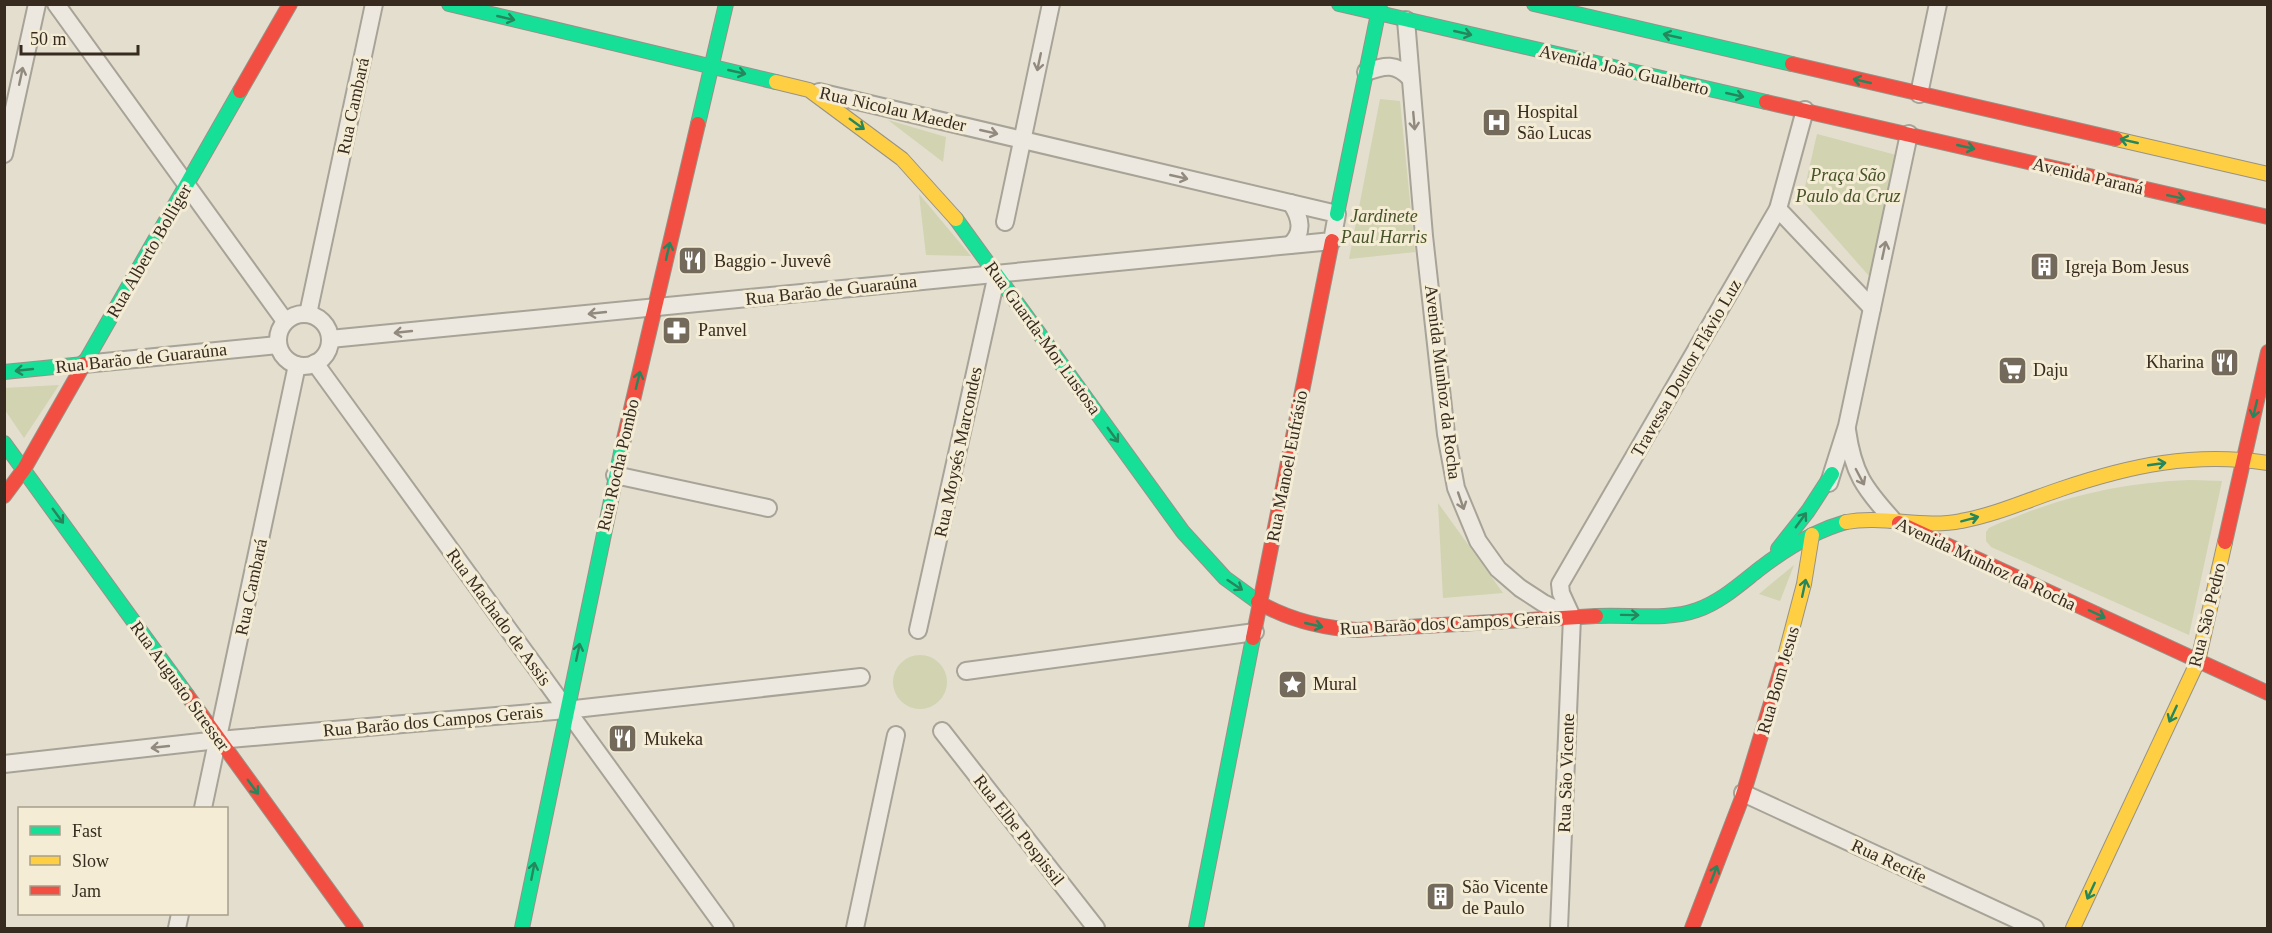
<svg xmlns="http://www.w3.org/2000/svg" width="2272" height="933" viewBox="0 0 2272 933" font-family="Georgia,serif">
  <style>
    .green { fill: #d1d3b1 }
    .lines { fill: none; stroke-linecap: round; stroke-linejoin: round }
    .street-casing { stroke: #a8a397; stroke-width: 20 }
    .fast-casing { stroke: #989286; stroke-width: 16 }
    .slow-casing { stroke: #989286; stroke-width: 16 }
    .jam-casing { stroke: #989286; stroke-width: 16 }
    .street { stroke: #ece8df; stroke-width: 16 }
    .fast { stroke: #16e098; stroke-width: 14 }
    .slow { stroke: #ffcf43; stroke-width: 14 }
    .jam { stroke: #f24e42; stroke-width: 14 }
    .oneway { stroke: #26865c }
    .oneway2 { stroke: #928a7f }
    .labels { text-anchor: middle; stroke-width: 6; stroke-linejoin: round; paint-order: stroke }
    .street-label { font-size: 18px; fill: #372b1f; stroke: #f4ecd4 }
    .poi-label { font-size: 18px; fill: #372b1f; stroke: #f4ecd4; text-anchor: start }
    .park-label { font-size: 18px; font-style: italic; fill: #465227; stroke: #f4ecd4 }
  </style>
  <rect width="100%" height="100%" fill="#e3dece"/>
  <g class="green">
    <path d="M1380,99L1400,101L1415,252L1349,259Z"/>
    <path d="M888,120L946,137L943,162Z"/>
    <path d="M1817,134L1896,155L1870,277L1802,200Z"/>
    <path d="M919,194L971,256L926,255Z"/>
    <path d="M59,385L24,438L5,410L4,388Z"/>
    <path d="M2190,480L2222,481L2189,635L1991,547L1986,541V532L1989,528C2000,522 2012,519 2023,514C2077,493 2132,482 2190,480Z"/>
    <path d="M1438,503L1503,593L1443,598Z"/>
    <path d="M1794,565L1780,601L1759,594Z"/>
    <circle cx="920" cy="682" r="27"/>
  </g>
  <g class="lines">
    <defs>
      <g id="street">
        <path d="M56,4L285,321"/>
        <path d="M1406,20L1424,236L1446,434L1456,488L1478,541L1498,569L1520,588L1543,603L1568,615"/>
        <path d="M1366,72C1385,65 1396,63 1410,78"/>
        <path d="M1919,94L1938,4"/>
        <path d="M4,154L37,4"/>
        <path d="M1778,209L1872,308"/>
        <path d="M1005,222L1051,4"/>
        <path d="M1290,245C1304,233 1301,218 1291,203"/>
        <circle cx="304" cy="340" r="26"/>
        <path d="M308,314L374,4"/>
        <path d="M330,339L1332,241L1337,214L819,92"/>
        <path d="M315,363L725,928"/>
        <path d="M84,364L278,345"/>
        <path d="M1847,430C1853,473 1864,488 1892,519"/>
        <path d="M615,475L768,508"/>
        <path d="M1829,483L1847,426L1909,134"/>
        <path d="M918,630L997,274"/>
        <path d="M966,671L1255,632"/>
        <path d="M942,731L1096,928"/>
        <path d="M4,764L218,740L566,710L861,677"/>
        <path d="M1743,793L2035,928"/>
        <path d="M203,808L297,365"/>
        <path d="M177,928L180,914"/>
        <path d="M855,928L896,735"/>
        <path d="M1559,928L1572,617L1561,593L1560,584L1778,209L1805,110"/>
      </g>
      <g id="fast">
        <path d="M449,4L776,82"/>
        <path d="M1339,4L1766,102"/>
        <path d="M1534,4L1792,64"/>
        <path d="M698,124L726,4"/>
        <path d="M1337,214L1380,4"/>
        <path d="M956,219L1183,532L1225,578L1258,602"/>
        <path d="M4,372L84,364L240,91"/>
        <path d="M4,443L187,695"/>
        <path d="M1778,549L1808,511L1832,474"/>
        <path d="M1596,616C1629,614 1666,621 1697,610C1720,602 1739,585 1758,570C1785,549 1814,531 1846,522"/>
        <path d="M522,928L623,443"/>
        <path d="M1196,928L1253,638"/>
      </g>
      <g id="slow">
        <path d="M776,82L809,90L902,159L956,219"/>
        <path d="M2116,139L2268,174"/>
        <path d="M1846,522C1884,515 1923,529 1961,521C1995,515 2028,500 2061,489C2131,465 2194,452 2268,463"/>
        <path d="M1784,660L1804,584L1812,535"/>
        <path d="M2073,928L2198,661L2225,542"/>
      </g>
      <g id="jam">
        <path d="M1792,64L2116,139"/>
        <path d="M240,91L290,4"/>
        <path d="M1766,102L2268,217"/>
        <path d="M623,443L698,124"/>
        <path d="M4,496L24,469L84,364"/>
        <path d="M1899,523L2268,693"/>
        <path d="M2225,542L2268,352"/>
        <path d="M1258,602C1289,620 1321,628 1357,630L1596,616"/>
        <path d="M1253,638L1332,241"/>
        <path d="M187,695L356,928"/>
        <path d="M1692,928L1742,798L1784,660"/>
      </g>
    </defs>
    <use href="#street" class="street-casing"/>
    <use href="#fast" class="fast-casing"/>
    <use href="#slow" class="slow-casing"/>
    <use href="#jam" class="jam-casing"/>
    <use href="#street" class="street"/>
    <use href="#fast" class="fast"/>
    <use href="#slow" class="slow"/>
    <use href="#jam" class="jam"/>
  </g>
  <defs><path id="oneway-shaft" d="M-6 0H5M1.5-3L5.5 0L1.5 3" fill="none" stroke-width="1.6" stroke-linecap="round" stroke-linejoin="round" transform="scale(1.5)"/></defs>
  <g class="oneway">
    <use href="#oneway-shaft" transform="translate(506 18) rotate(13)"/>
    <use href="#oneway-shaft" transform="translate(1463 33) rotate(13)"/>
    <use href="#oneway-shaft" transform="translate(1672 36) rotate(-167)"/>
    <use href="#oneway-shaft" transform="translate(737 72) rotate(13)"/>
    <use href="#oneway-shaft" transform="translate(1862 81) rotate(-167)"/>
    <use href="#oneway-shaft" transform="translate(1735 95) rotate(13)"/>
    <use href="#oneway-shaft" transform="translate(857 124) rotate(36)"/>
    <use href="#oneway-shaft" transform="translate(2129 141) rotate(-167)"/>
    <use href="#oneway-shaft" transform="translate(1966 147) rotate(13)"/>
    <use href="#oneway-shaft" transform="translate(2176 197) rotate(12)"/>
    <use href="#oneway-shaft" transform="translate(668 251) rotate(-77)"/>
    <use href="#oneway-shaft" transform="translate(24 370) rotate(174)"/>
    <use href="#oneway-shaft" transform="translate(638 380) rotate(-76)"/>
    <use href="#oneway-shaft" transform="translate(2255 409) rotate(103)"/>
    <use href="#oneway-shaft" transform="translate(1113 435) rotate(54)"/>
    <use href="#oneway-shaft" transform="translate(2157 464) rotate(-8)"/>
    <use href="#oneway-shaft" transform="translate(58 516) rotate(54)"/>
    <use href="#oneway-shaft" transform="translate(1970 519) rotate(-15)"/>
    <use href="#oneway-shaft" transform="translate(1801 520) rotate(-54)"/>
    <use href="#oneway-shaft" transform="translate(1235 585) rotate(34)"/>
    <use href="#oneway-shaft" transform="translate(1804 588) rotate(-78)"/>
    <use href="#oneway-shaft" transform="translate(2097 614) rotate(25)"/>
    <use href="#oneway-shaft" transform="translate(1630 615) rotate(1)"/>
    <use href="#oneway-shaft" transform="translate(1314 625) rotate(13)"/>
    <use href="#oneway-shaft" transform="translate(578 652) rotate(-78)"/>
    <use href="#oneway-shaft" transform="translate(2173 714) rotate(115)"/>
    <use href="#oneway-shaft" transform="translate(253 787) rotate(54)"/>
    <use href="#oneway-shaft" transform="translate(533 871) rotate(-79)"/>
    <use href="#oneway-shaft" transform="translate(1714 874) rotate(-69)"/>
    <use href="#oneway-shaft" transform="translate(2091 891) rotate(115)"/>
  </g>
  <g class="oneway2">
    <use href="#oneway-shaft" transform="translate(1039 62) rotate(102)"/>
    <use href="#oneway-shaft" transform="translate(21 76) rotate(-78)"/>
    <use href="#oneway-shaft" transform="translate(1414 121) rotate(85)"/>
    <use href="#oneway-shaft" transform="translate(989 132) rotate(13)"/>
    <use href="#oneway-shaft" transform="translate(1179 177) rotate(13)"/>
    <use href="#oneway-shaft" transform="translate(1884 250) rotate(-78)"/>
    <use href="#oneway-shaft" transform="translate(597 313) rotate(174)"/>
    <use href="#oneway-shaft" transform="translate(403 332) rotate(174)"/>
    <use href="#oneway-shaft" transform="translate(1860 477) rotate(62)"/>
    <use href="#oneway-shaft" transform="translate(1461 501) rotate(71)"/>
    <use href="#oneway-shaft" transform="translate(160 747) rotate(174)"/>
  </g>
  <defs>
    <symbol id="hospital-square" viewBox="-11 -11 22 22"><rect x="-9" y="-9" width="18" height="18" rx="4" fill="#736a5c" stroke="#f4ecd4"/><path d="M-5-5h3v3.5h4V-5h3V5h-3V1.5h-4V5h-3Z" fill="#fff"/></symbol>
    <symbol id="restaurant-square" viewBox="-11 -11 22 22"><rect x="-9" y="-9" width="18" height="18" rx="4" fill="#736a5c" stroke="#f4ecd4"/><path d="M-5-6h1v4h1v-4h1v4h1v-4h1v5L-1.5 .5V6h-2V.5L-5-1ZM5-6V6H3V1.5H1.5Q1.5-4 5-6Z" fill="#fff"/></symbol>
    <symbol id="building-square" viewBox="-11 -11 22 22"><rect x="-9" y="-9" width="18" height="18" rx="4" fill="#736a5c" stroke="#f4ecd4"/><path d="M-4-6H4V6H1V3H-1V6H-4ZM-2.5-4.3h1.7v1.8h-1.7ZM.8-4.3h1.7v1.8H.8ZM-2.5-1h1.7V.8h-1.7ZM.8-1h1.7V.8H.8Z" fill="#fff"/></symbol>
    <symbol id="pharmacy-square" viewBox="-11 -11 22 22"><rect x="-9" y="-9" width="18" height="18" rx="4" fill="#736a5c" stroke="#f4ecd4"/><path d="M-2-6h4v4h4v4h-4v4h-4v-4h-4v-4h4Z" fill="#fff"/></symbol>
    <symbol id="supermarket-square" viewBox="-11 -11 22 22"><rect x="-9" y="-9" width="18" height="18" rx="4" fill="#736a5c" stroke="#f4ecd4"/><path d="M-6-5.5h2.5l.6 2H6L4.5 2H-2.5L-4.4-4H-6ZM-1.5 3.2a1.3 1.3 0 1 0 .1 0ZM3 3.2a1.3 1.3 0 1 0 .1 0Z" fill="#fff"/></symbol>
    <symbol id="sight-square" viewBox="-11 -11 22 22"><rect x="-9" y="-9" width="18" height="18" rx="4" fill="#736a5c" stroke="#f4ecd4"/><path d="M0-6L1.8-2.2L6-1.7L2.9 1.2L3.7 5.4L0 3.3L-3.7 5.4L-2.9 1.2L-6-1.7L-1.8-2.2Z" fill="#fff"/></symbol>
  </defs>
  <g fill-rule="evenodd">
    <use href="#hospital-square" x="1480" y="106" width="33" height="33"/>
    <use href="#restaurant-square" x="676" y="244" width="33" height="33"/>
    <use href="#building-square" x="2028" y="250" width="33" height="33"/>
    <use href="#pharmacy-square" x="660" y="314" width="33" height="33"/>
    <use href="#restaurant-square" x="2208" y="346" width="33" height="33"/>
    <use href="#supermarket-square" x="1996" y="354" width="33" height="33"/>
    <use href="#sight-square" x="1276" y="668" width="33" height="33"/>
    <use href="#restaurant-square" x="606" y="722" width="33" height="33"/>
    <use href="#building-square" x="1424" y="880" width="33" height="33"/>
  </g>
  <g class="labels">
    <g class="street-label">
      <text transform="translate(1624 70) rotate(13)" y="6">Avenida João Gualberto</text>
      <text transform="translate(353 106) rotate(-78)" y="6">Rua Cambará</text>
      <text transform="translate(893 109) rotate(13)" y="6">Rua Nicolau Maeder</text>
      <text transform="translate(2088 176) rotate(13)" y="6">Avenida Paraná</text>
      <text transform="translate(149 251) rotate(-60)" y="6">Rua Alberto Bolliger</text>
      <text transform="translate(831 290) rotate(-6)" y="6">Rua Barão de Guaraúna</text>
      <text transform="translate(1043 338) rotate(54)" y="6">Rua Guarda-Mor Lustosa</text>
      <text transform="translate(141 358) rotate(-6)" y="6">Rua Barão de Guaraúna</text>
      <text transform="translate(1686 368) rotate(-60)" y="6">Travessa Doutor Flávio Luz</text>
      <text transform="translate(1443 382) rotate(83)" y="6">Avenida Munhoz da Rocha</text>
      <text transform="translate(958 452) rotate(-78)" y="6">Rua Moysés Marcondes</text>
      <text transform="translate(618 465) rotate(-77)" y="6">Rua Rocha Pombo</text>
      <text transform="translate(1287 466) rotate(-79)" y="6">Rua Manoel Eufrásio</text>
      <text transform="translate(1986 564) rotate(25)" y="6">Avenida Munhoz da Rocha</text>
      <text transform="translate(251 587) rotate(-78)" y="6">Rua Cambará</text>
      <text transform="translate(2207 615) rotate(-76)" y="6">Rua São Pedro</text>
      <text transform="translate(499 617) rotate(54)" y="6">Rua Machado de Assis</text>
      <text transform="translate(1450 623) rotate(-3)" y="6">Rua Barão dos Campos Gerais</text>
      <text transform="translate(1778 680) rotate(-74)" y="6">Rua Bom Jesus</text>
      <text transform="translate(180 686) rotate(54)" y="6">Rua Augusto Stresser</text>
      <text transform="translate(433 721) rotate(-5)" y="6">Rua Barão dos Campos Gerais</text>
      <text transform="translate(1566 773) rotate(-88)" y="6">Rua São Vicente</text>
      <text transform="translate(1019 830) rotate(52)" y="6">Rua Elbe Pospissil</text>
      <text transform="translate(1889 861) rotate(25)" y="6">Rua Recife</text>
    </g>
    <g class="poi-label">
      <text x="1517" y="118">Hospital<tspan x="1517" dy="21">São Lucas</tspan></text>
      <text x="714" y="267">Baggio - Juvevê</text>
      <text x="2065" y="273">Igreja Bom Jesus</text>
      <text x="698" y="336">Panvel</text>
      <text x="2204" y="368" text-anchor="end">Kharina</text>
      <text x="2033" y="376">Daju</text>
      <text x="1313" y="690">Mural</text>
      <text x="644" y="745">Mukeka</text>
      <text x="1462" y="893">São Vicente<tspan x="1462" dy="21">de Paulo</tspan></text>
    </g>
    <g class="park-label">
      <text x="1848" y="181">Praça São<tspan x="1848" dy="21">Paulo da Cruz</tspan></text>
      <text x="1384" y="222">Jardinete<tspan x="1384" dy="21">Paul Harris</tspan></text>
    </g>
  </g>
  <rect width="2272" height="933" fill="none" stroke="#372b1f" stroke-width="12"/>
  <rect x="18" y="807" width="210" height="108" fill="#f4ecd4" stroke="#a89f8c" stroke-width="1.5"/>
  <rect x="30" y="826" width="30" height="9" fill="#16e098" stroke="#a89f8c" stroke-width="1.5"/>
  <text x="72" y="837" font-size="18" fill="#372b1f">Fast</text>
  <rect x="30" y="856" width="30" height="9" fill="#ffcf43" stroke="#a89f8c" stroke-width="1.5"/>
  <text x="72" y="867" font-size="18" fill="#372b1f">Slow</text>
  <rect x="30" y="886" width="30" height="9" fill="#f24e42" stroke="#a89f8c" stroke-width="1.5"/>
  <text x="72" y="897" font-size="18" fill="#372b1f">Jam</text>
  <path d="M21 45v9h117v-9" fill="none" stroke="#372b1f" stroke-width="3"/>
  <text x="30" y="45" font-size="18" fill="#372b1f" stroke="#f4ecd4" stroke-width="4.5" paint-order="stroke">50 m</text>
</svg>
